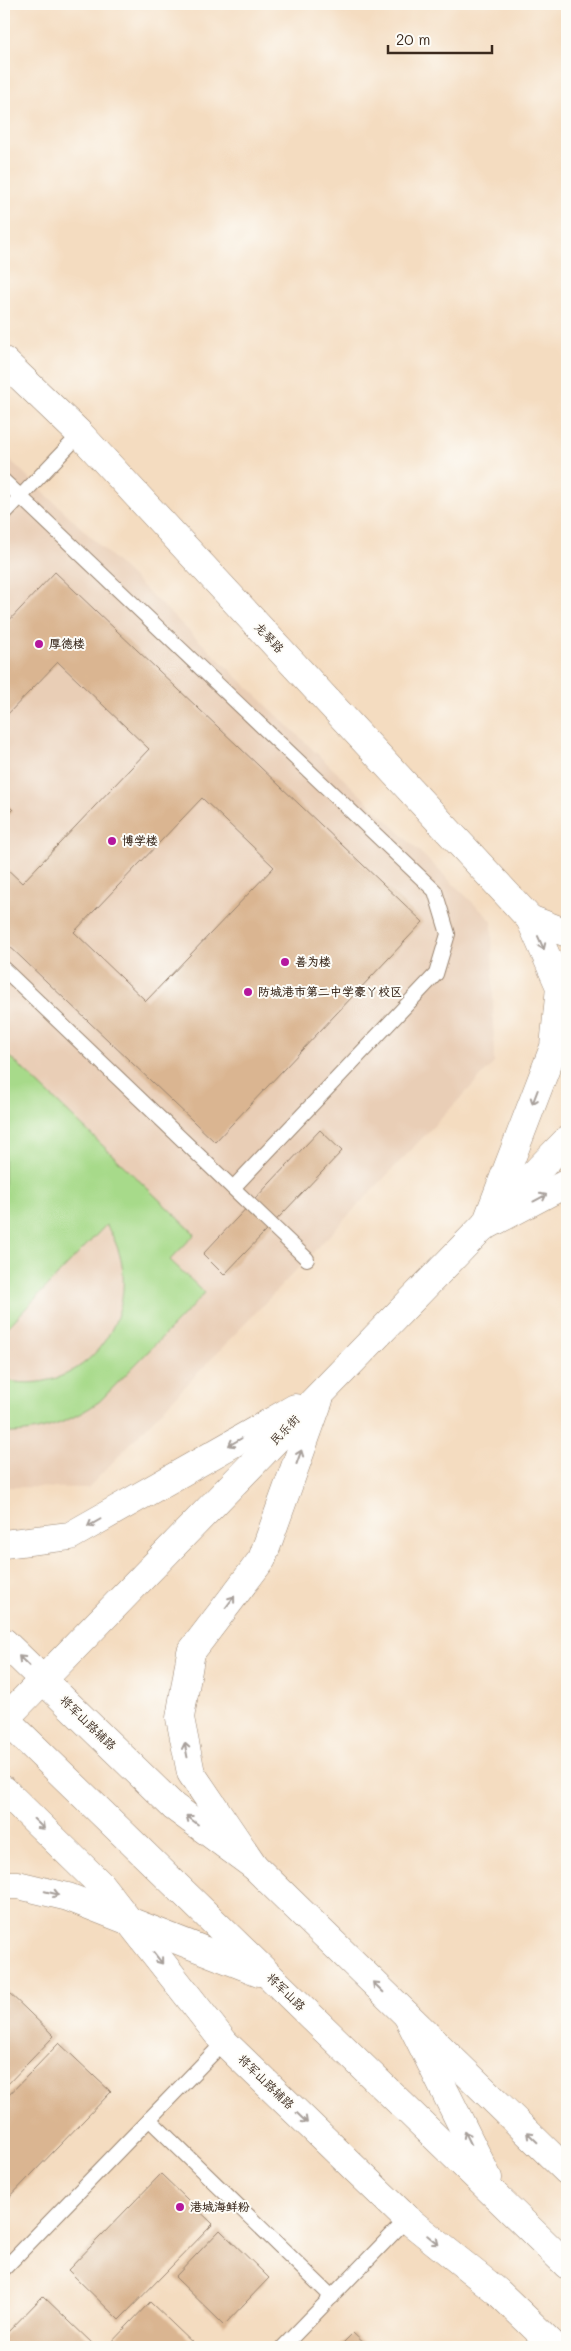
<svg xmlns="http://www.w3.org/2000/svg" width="571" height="2351" viewBox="0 0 571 2351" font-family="Mali,'LXGW WenKai TC',sans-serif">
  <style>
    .built { fill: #e9ceb6 }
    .green { fill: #a7da8a; stroke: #718254 }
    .building { fill: #dab591; fill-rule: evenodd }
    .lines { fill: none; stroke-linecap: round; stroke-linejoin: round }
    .service-casing { stroke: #98836f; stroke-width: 16 }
    .minor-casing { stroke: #98836f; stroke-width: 29 }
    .tertiary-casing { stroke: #98836f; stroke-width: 29 }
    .service { stroke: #fff; stroke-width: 14 }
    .minor { stroke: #fff; stroke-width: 28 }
    .tertiary { stroke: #fff; stroke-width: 28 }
    .oneway { stroke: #a79f9a }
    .poi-dot { fill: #b5179e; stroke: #fdfcf7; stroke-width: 2 }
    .labels { text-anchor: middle; stroke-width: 4; stroke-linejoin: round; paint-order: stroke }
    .street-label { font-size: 12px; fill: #3b2a1e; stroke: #fdfcf7 }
    .poi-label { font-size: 12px; font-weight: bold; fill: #3b2a1e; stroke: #fdfcf7; text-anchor: start }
  </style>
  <rect width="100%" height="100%" fill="#fdfcf7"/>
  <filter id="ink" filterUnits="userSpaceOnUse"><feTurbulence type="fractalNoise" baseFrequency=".02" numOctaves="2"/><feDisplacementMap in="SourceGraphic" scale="10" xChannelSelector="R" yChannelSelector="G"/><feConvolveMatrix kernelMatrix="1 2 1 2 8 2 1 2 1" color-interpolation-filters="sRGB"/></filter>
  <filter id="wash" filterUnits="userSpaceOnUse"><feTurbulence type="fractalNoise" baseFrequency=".0096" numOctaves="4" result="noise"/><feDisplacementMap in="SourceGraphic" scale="20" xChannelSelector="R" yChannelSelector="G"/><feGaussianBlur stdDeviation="1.12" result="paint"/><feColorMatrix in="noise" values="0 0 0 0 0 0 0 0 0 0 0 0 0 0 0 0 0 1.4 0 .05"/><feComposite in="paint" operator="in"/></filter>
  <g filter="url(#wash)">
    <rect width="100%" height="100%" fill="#f4dcc0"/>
    <path class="built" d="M4,454L492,921L494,1063L88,1488L4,1487Z"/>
    <path class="green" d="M4,1051L195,1234L170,1260L205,1293L100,1401C72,1421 40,1434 4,1433V1380C93,1401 155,1298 106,1225L4,1331Z"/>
    <g id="blocks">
      <g class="building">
        <path d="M55,572L423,922L215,1142L4,941V866L22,883L149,749L58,662L4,718V626ZM202,798L274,867L146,1001L74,932Z"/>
        <path d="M4,801L13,810L4,820Z"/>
        <path d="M320,1130L342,1151L224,1275L203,1254Z"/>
        <path d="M4,1988L54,2036L4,2088Z"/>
        <path d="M59,2043L111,2092L4,2203V2100Z"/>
        <path d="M161,2174L213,2224L119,2320L68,2270Z"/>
        <path d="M220,2230L269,2278L224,2325L175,2277Z"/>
        <path d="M43,2296L94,2345L92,2347H4V2336Z"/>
        <path d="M150,2302L197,2347H107Z"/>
        <path d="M353,2333L368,2347H339Z"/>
      </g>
    </g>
  </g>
  <g filter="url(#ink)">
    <use href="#blocks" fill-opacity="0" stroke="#98836f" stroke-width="1"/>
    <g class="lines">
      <defs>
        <g id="service">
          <path d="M4,481L435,891L448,934L436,974L233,1188"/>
          <path d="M4,514L80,434"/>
          <path d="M4,969L307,1259"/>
          <path d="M149,2119L332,2297"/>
          <path d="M4,2269L224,2042"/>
          <path d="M283,2347L407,2219"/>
        </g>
        <g id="minor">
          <path d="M4,361L80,434L530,919"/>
          <path d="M486,1224L554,1047L560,987L530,919L567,933"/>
          <path d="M488,1225L567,1183"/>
          <path d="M4,1642L174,1807L254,1866L567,2171"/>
          <path d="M4,1790L100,1884L224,2042L407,2219L498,2292L555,2347"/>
        </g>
        <g id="tertiary">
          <path d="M4,1544L70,1536L295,1408"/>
          <path d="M4,1718L567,2265"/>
          <path d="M4,1720L567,1140"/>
          <path d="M254,1866L191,1773L180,1718L191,1652L262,1559L319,1400"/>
          <path d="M4,1885H18L68,1897L259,1972"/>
          <path d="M407,2015L488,2178"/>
        </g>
      </defs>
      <use href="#service" class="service-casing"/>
      <use href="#minor" class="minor-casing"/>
      <use href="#tertiary" class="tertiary-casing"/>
      <use href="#service" class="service"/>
      <use href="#minor" class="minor"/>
      <use href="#tertiary" class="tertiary"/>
    </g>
    <defs><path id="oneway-shaft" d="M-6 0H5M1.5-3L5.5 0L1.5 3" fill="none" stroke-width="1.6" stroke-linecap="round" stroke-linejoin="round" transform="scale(1.25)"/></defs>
    <g class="oneway">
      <use href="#oneway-shaft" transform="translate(541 943) rotate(66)"/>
      <use href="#oneway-shaft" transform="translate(535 1097) rotate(111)"/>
      <use href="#oneway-shaft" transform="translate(540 1198) rotate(-28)"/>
      <use href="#oneway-shaft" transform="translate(235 1442) rotate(150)"/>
      <use href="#oneway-shaft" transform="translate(299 1457) rotate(-70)"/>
      <use href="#oneway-shaft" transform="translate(94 1523) rotate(150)"/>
      <use href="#oneway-shaft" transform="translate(230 1602) rotate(-53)"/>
      <use href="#oneway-shaft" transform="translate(24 1661) rotate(-136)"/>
      <use href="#oneway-shaft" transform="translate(186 1750) rotate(-101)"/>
      <use href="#oneway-shaft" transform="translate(192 1820) rotate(-143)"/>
      <use href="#oneway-shaft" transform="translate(39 1824) rotate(44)"/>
      <use href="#oneway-shaft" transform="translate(52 1893) rotate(13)"/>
      <use href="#oneway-shaft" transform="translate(158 1958) rotate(52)"/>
      <use href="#oneway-shaft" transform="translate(378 1987) rotate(-136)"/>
      <use href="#oneway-shaft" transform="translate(302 2118) rotate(44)"/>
      <use href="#oneway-shaft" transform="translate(532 2137) rotate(-136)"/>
      <use href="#oneway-shaft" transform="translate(468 2138) rotate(-116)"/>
      <use href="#oneway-shaft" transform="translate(433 2240) rotate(39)"/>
    </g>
  </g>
  <g class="poi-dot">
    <circle cx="39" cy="644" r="5"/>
    <circle cx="112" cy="841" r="5"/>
    <circle cx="285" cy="962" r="5"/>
    <circle cx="248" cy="992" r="5"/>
    <circle cx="180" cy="2207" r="5"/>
  </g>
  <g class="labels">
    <g class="street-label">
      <text transform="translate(269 638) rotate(47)" y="4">龙琴路</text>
      <text transform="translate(285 1430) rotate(-46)" y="4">民乐街</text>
      <text transform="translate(88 1723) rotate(44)" y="4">将军山路辅路</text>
      <text transform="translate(286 1992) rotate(44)" y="4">将军山路</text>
      <text transform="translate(266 2082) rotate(44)" y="4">将军山路辅路</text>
    </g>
    <g class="poi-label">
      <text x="49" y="648">厚德楼</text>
      <text x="122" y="845">博学楼</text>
      <text x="295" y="966">善为楼</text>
      <text x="258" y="996">防城港市第二中学豪丫校区</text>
      <text x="190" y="2211">港城海鲜粉</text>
    </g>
  </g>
  <rect width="571" height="2351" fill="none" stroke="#fdfcf7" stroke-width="20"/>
  <path d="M388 45v8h104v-8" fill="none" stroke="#3b2a1e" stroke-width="2.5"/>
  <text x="396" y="45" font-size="15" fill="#3b2a1e" stroke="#fdfcf7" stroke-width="4" paint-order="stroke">20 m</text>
</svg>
